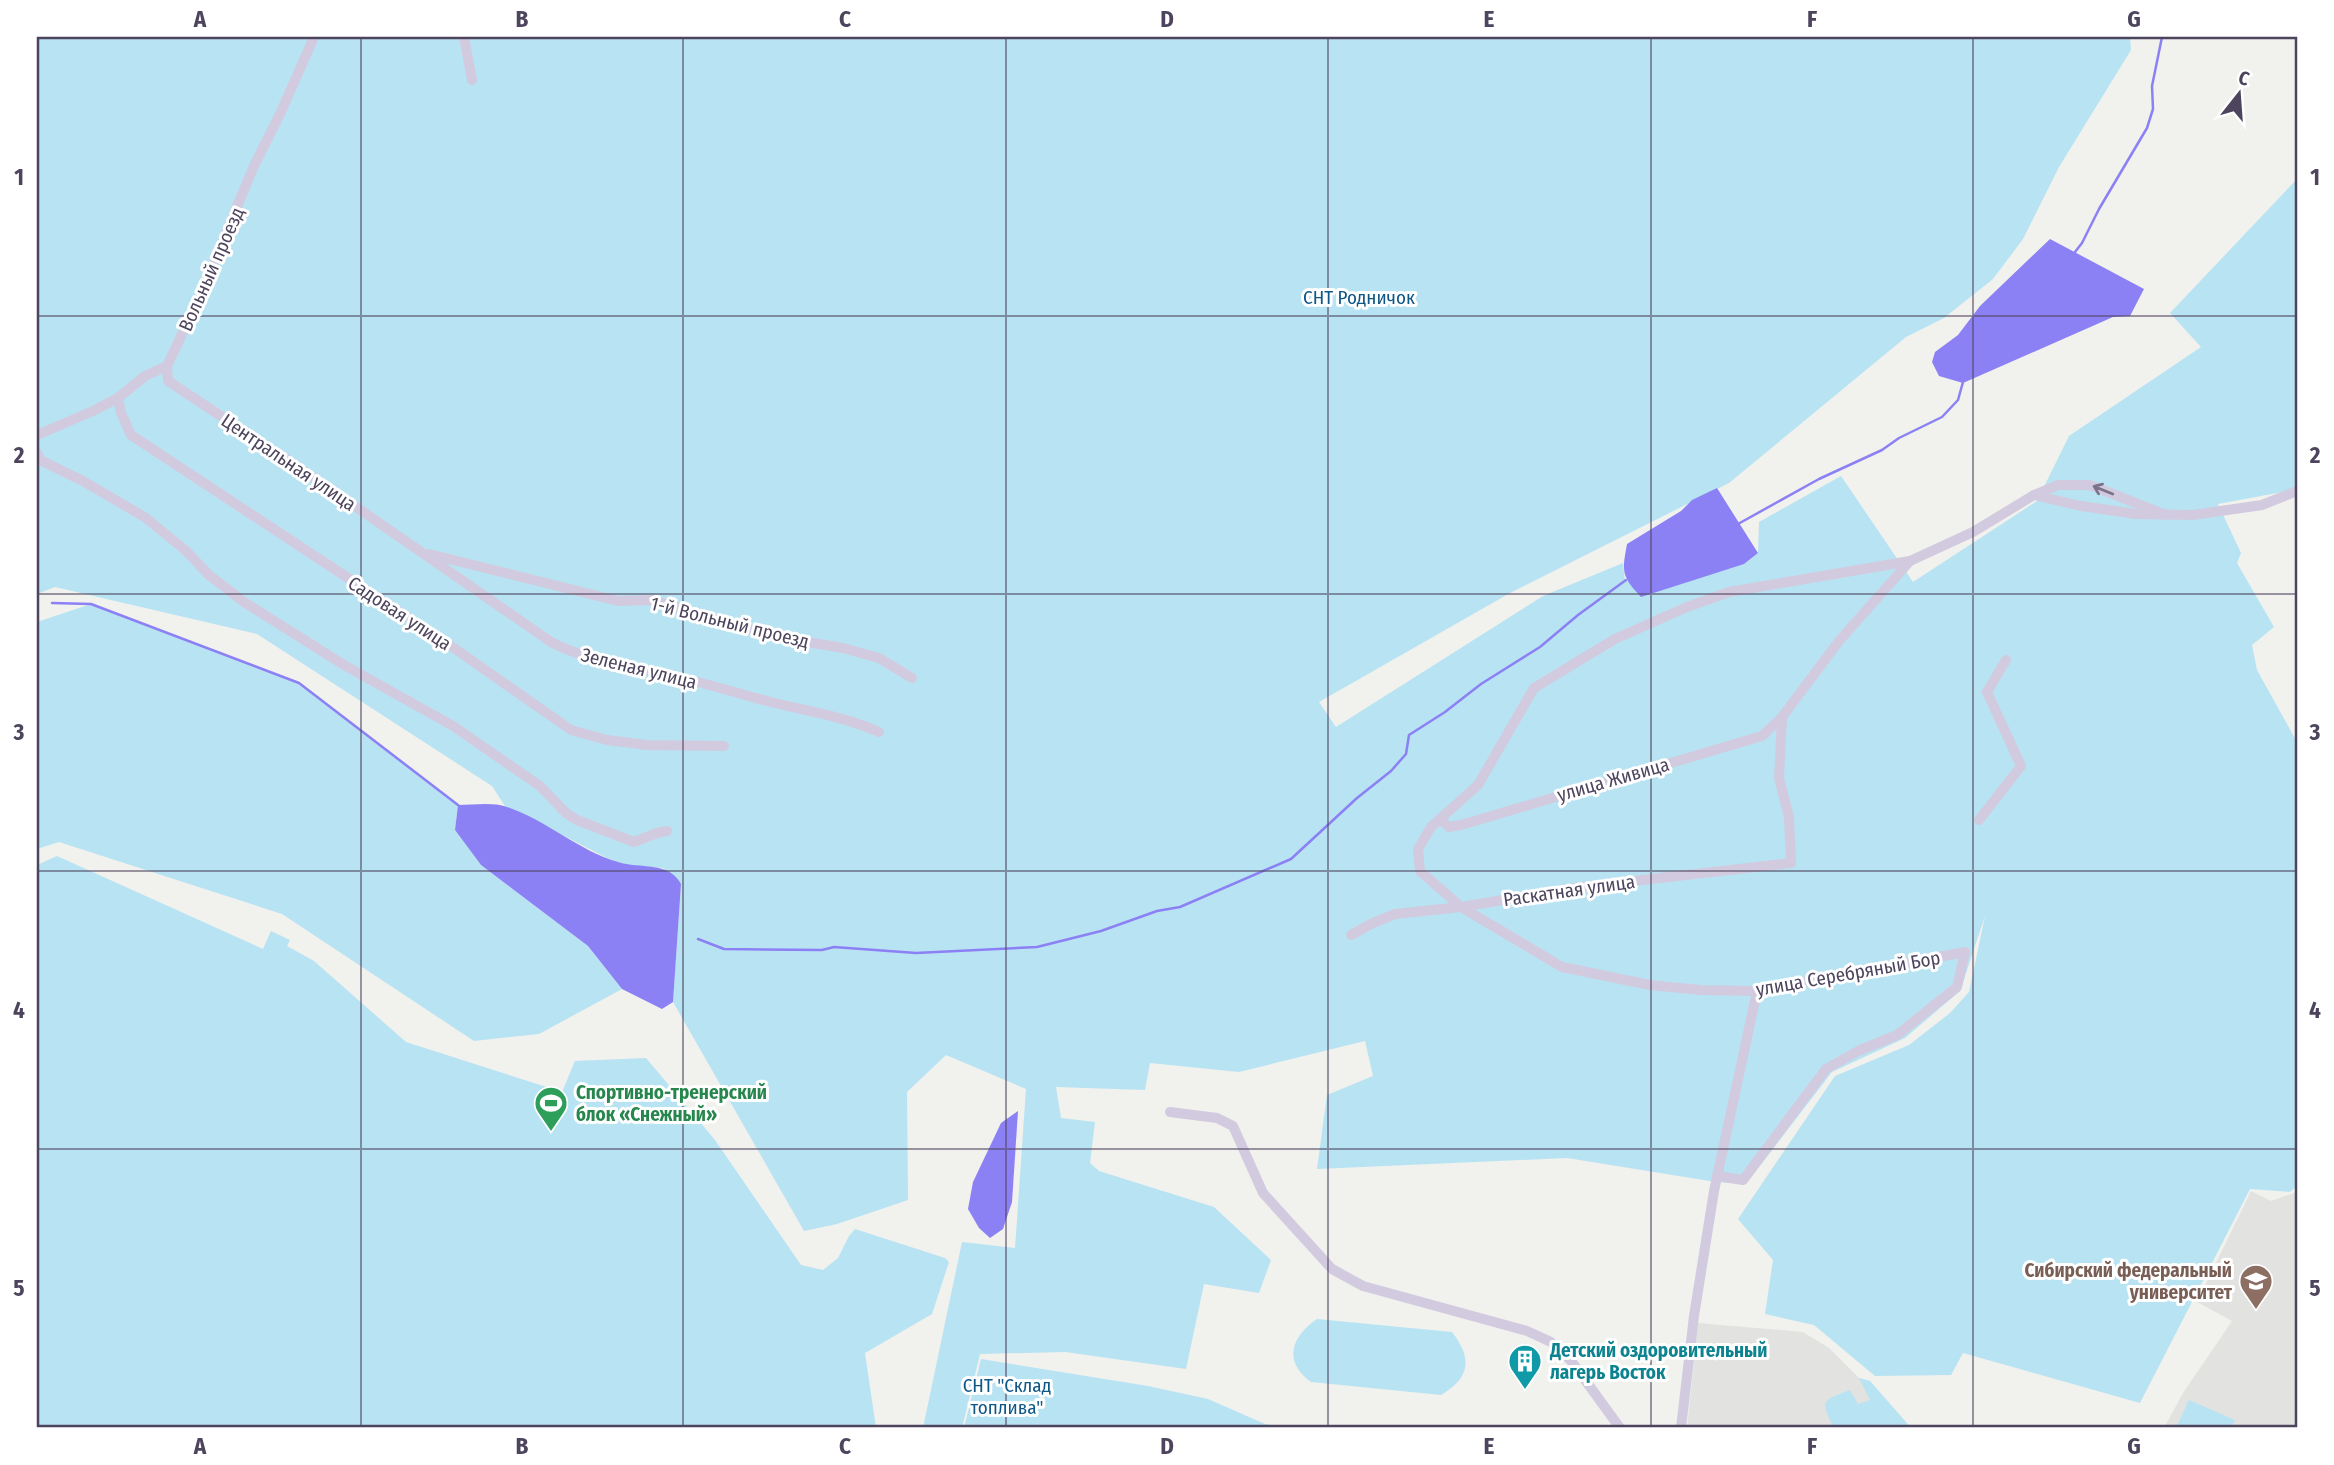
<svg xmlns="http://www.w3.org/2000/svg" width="2334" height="1465" viewBox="0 0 2334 1465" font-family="'Fira Sans Condensed',sans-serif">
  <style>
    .education { fill: #e2e2e0 }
    .green { fill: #b8e3f3 }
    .water { fill: #8c81f4 }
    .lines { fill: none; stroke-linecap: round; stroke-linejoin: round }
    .stream { stroke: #8c81f4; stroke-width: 2.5 }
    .street { stroke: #d2cbe0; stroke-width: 10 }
    .oneway { stroke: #7c738b }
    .grid { fill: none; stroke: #4d445d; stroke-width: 2; stroke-opacity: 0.55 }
    .labels { text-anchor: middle; stroke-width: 6; stroke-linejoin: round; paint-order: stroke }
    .street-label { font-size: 19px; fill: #4d445d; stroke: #fff }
    .park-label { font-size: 19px; fill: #0e5786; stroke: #fff }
    .leisure-label { font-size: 19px; font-weight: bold; fill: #27864d; stroke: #fff; text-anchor: start }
    .education-label { font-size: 19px; font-weight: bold; fill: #785e54; stroke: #fff; text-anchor: end }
    .culture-label { font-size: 19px; font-weight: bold; fill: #0d838f; stroke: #fff; text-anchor: start }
    .neatline { fill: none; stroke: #4d445d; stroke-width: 2.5 }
    .grid-label { font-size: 23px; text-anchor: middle; font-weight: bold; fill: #4d445d }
  </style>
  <rect width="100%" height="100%" fill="#f1f1ee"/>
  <g class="education">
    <path d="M2251,1191L2271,1201L2297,1192V1428H2164L2183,1393L2232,1321L2197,1302Z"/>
    <path d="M1698,1323L1803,1332L1829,1348L1859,1378L1870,1381L1911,1428H1687Z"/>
  </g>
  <g class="green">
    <path d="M37,37H2130L2131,50L2059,167L2023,239L1993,279L1944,318L1906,337L1729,483L1510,593L1319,702L1336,727L1543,596L1623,563L1625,581L1744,564L1758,553L1759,522L1841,476L1913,582L2037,501L2069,436L2201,347L2170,313L2296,180L2297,486L2288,491L2218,504L2241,553L2237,563L2274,627L2252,645L2257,670L2297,742V1186L2290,1192L2250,1189L2140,1403L1963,1353L1951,1375L1875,1376L1814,1325L1765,1314L1773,1260L1738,1219L1835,1076L1909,1045L1950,1013L1969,992L1985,916L1960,991L1905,1038L1832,1072L1746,1184L1716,1182L1567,1158L1317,1169L1327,1095L1373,1076L1365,1041L1239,1072L1150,1063L1145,1090L1056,1087L1061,1118L1095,1122L1090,1163L1099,1171L1214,1207L1271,1260L1259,1293L1204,1284L1186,1369L1065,1352L980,1354L962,1428H923L962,1242L1015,1248L1026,1089L946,1055L907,1092L908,1200L837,1224L804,1231L673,1002L681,884L663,868L636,866L615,862L505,806L492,786L257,634L55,587L37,594Z"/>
    <path d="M91,604L299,683L458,805L455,830L481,865L588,946L622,989L539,1034L474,1041L282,914L59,842L37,849V622Z"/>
    <path d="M57,856L263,949L271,931L290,940L287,946L314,961L406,1042L562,1092L575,1061L646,1058L715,1140L801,1265L823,1270L838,1258L849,1236L855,1229L945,1258L949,1262L932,1314L865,1353L876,1428H37V865Z"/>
    <path d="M1317,1319L1452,1332C1472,1358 1471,1377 1441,1395L1311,1382C1282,1361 1292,1336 1317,1319Z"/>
    <path d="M981,1359L1148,1386L1208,1399L1265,1424L1289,1428H964Z"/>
    <path d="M1859,1378L1870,1381L1911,1428H1834C1820,1400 1821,1401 1850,1390L1858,1404L1870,1400Z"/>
    <path d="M2189,1400L2235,1420L2231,1428H2176Z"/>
  </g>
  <g class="water">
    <path d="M2050,239L2144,289L2130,316L2113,317L1963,383L1939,376L1932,362L1935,352L1958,335L1980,306Z"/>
    <path d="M1717,488L1758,553L1744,564L1641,597C1621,576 1622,572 1627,544L1681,511L1692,500Z"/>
    <path d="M458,805C473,805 493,802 507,807C546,820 579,851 618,862C640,869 669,861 681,884L673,1002L662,1009L622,989L588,946L481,865L455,830Z"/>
    <path d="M1018,1111L1012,1202L1003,1229L990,1238L979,1228L968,1209L973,1182L1001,1123Z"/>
  </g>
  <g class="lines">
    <g class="stream">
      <path d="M2075,252L2082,243L2099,209L2147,128L2153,109L2152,86L2162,37"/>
      <path d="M1738,524L1819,479L1882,450L1899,438L1942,417L1958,400L1963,382"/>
      <path d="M52,603L91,604L299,683L458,805"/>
      <path d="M698,939L724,949L822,950L834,947L916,953L1037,947L1101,931L1157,911L1180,907L1291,859L1357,798L1391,771L1406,754L1409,735L1445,712L1481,684L1540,647L1578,615L1626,580"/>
    </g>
    <g class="street">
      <path d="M464,37L472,80"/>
      <path d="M167,366L168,381L310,475L551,642C589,662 632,666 674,676C705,683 736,693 767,701C805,711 843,716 879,732"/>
      <path d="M118,398L121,413L131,435L451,646L571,730L607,740L647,745L724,746"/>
      <path d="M37,435L93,411L118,398L145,376L167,366L198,300L254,166L280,114L314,37"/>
      <path d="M37,453L40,460L83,481L146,518L185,550L209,575L244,602L344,665L453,726L540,786L566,813L577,820L634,842L657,833L667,831"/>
      <path d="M2034,495L2081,506L2136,514L2193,515L2262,505L2297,491"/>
      <path d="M429,554L618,601L652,600L734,625L789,639L843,648L879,658L912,678"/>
      <path d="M1440,819L1449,827L1461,825L1762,736L1782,717"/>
      <path d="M1979,820L2021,766L1987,692L2006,660"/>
      <path d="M1351,935L1373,923L1395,914L1461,907L1581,887L1791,863L1789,817L1779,778L1782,717L1839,641L1910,561L1973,532L2034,495L2058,485H2090L2166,515"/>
      <path d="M1170,1112L1217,1118L1233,1126L1263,1193L1332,1269L1363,1286L1527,1331L1551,1342L1572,1362L1620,1428"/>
      <path d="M1717,1176L1743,1180L1826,1069L1858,1051L1897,1035L1957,987L1965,952L1757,991L1700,990L1650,985L1562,967L1461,907L1420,871L1418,849L1431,827L1478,785L1534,688L1615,639L1687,607L1729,592L1910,561"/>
      <path d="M1681,1428L1694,1316L1714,1191L1757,991"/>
    </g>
  </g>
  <defs><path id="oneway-shaft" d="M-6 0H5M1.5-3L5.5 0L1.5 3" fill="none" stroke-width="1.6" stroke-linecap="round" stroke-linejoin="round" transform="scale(1.75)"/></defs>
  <use class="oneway" href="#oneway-shaft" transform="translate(2103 490) rotate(-158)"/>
  <path class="grid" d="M361,37V1428M683,37V1428M1006,37V1428M1328,37V1428M1651,37V1428M1973,37V1428M37,316H2297M37,594H2297M37,871H2297M37,1149H2297"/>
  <defs>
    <symbol id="stadium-pin" viewBox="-11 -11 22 30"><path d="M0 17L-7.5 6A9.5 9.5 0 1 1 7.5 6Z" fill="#2e9e5b" stroke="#fff"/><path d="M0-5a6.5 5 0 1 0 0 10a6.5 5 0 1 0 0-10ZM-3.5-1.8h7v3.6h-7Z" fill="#fff"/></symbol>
    <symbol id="university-pin" viewBox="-11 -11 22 30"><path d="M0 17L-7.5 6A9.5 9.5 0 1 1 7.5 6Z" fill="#8d6e63" stroke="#fff"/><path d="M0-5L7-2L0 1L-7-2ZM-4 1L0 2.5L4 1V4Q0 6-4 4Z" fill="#fff"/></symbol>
    <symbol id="building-pin" viewBox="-11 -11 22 30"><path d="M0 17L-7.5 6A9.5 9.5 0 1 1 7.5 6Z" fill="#0f9aa8" stroke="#fff"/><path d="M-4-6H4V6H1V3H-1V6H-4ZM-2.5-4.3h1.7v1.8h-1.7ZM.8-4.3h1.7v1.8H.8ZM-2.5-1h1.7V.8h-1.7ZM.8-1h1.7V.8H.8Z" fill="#fff"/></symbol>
  </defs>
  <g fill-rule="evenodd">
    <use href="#stadium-pin" x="532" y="1084" width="38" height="52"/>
    <use href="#university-pin" x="2237" y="1262" width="38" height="52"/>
    <use href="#building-pin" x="1506" y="1342" width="38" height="52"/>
  </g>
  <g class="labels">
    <g class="street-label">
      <text transform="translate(211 269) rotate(-66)" y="7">Вольный проезд</text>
      <text transform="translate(289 462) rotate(34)" y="7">Центральная улица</text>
      <text transform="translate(400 613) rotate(33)" y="7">Садовая улица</text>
      <text transform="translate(730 622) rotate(14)" y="7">1-й Вольный проезд</text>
      <text transform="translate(639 668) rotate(14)" y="7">Зеленая улица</text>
      <text transform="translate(1613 779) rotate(-16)" y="7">улица Живица</text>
      <text transform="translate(1569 890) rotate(-8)" y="7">Раскатная улица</text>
      <text transform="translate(1848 973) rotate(-10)" y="7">улица Серебряный Бор</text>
    </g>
    <g class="park-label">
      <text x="1359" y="304">СНТ Родничок</text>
      <text x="1007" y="1392">СНТ "Склад<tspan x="1007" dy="22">топлива"</tspan></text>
    </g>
    <g class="leisure-label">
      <text x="576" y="1099">Спортивно-тренерский<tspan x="576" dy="22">блок «Снежный»</tspan></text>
    </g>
    <g class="education-label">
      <text x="2232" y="1277">Сибирский федеральный<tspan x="2232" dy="22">университет</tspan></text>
    </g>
    <g class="culture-label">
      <text x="1550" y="1357">Детский оздоровительный<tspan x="1550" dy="22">лагерь Восток</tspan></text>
    </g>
  </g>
  <rect width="2334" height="1465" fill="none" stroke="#ffffff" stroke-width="77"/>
  <g transform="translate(2239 94) rotate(17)" stroke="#ffffff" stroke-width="5" paint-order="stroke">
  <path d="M0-5L12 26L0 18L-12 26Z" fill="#4d445d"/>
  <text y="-10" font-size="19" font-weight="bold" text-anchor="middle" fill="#4d445d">С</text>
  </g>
  <rect x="38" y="38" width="2258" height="1388" class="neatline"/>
  <g class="grid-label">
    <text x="200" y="27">A</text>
    <text x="522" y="27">B</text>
    <text x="845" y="27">C</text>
    <text x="1167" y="27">D</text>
    <text x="1489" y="27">E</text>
    <text x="1812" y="27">F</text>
    <text x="2134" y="27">G</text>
    <text x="19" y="185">1</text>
    <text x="2315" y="185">1</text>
    <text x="19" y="463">2</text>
    <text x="2315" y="463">2</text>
    <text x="19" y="740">3</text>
    <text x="2315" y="740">3</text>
    <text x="19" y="1018">4</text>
    <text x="2315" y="1018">4</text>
    <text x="19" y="1296">5</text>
    <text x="2315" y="1296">5</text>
    <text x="200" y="1454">A</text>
    <text x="522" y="1454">B</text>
    <text x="845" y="1454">C</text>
    <text x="1167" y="1454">D</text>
    <text x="1489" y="1454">E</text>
    <text x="1812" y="1454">F</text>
    <text x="2134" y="1454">G</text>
  </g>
</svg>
